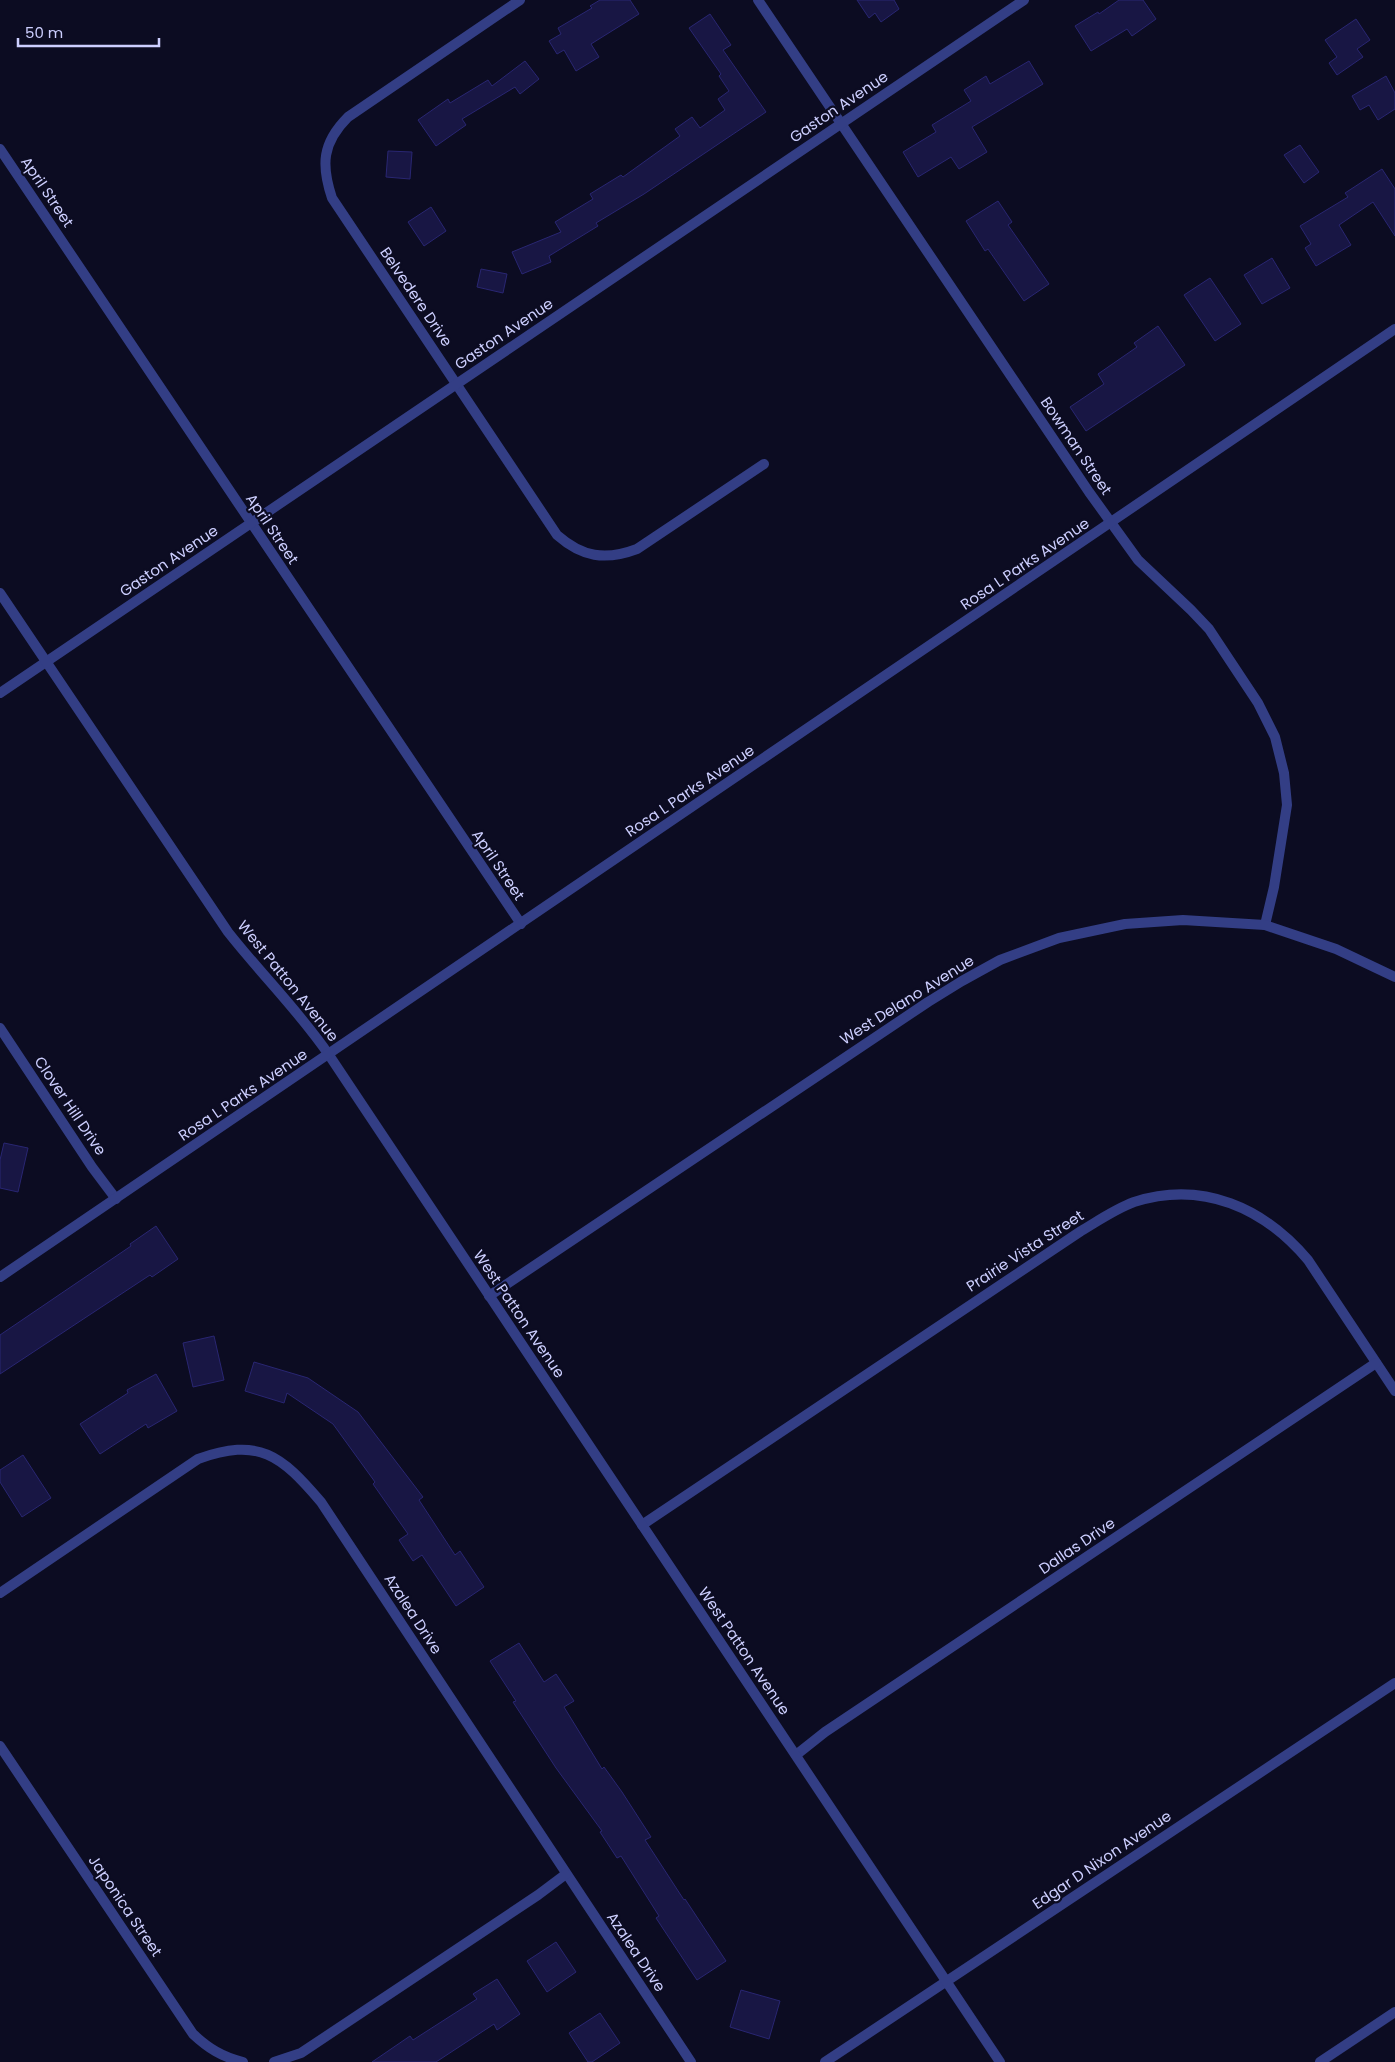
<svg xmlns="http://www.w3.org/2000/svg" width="1395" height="2062" viewBox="0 0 1395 2062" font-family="Poppins,sans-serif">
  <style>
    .building { fill: #181644; stroke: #292672 }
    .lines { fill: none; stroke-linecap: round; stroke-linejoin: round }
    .minor { stroke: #333e85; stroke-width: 10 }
    .tertiary { stroke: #333e85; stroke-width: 10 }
    .labels { text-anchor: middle; stroke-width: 4.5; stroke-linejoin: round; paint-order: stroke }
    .street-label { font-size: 15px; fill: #cdcfff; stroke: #0c0c22 }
  </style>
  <rect width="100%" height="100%" fill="#0c0c22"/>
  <g class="building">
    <path d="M600,0H630L639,14L591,44L599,57L576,71L564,50L557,54L549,41L561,34L558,28L592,8L590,6Z"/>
    <path d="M857,0H894L899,9L881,22L875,13L869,18Z"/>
    <path d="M1119,0H1143L1156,19L1132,36L1127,29L1091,51L1075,26L1098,12L1099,14Z"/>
    <path d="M710,14L731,45L723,50L766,112L644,194L596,223L598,226L549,256L551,262L522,274L512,252L561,232L555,222L593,199L590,194L621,175L623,177L680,136L675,129L692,117L700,128L725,110L718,99L729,91L719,76L721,74L689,28Z"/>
    <path d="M1356,19L1370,40L1357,49L1363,57L1337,75L1329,63L1337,57L1325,40Z"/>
    <path d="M525,61L539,79L520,94L515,87L462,119L466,125L436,146L418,120L448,99L450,103L488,80L492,86Z"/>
    <path d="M1029,61L1043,84L972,127L987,152L959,169L951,157L918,177L903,152L936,132L932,125L971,101L964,90L986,76L990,84Z"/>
    <path d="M1386,76L1395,93V109L1378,120L1369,105L1360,110L1352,96Z"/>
    <path d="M1300,145L1319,172L1304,183L1284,155Z"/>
    <path d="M388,151L412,152L410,179L386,177Z"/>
    <path d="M1382,169L1395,189V236L1373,202L1339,225L1351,245L1316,266L1305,248L1311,244L1300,226L1348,197L1345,193Z"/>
    <path d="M998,201L1012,222L1008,225L1049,284L1024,301L988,249L985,251L966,221Z"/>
    <path d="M431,207L446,231L424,246L408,222Z"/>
    <path d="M1272,258L1290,288L1262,304L1244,275Z"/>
    <path d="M481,269L507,274L503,293L477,287Z"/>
    <path d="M1210,278L1241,324L1215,341L1184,295Z"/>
    <path d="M1158,326L1185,365L1086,431L1070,407L1104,384L1098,374L1137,347L1134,343Z"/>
    <path d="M4,1143L28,1148L18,1192L0,1188V1160Z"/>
    <path d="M156,1226L178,1259L152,1277L150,1275L0,1374V1335L131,1246L130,1244Z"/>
    <path d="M214,1336L224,1380L193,1387L183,1343Z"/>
    <path d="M254,1362L308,1378L358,1412L423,1497L419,1500L455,1555L460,1551L484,1587L456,1606L422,1555L413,1561L399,1540L408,1534L373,1484L375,1482L333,1424L287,1393L284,1403L245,1391Z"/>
    <path d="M156,1374L177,1411L148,1428L146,1424L100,1454L80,1424L128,1393L127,1390Z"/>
    <path d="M23,1455L51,1498L22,1517L0,1482V1470Z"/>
    <path d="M519,1643L544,1682L556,1674L574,1701L564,1707L602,1769L604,1767L622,1792L651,1837L645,1840L684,1900L685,1899L726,1961L697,1980L656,1918L659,1916L621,1856L617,1858L600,1832L602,1831L556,1768L513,1702L516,1701L490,1661Z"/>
    <path d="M556,1942L576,1972L547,1992L527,1961Z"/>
    <path d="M497,1979L520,2014L497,2030L494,2024L436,2062H372L410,2036L413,2040L477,1999L473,1994Z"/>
    <path d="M741,1990L780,2001L769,2039L730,2027Z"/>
    <path d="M600,2013L620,2043L592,2062H588L569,2033Z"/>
  </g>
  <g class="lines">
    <g class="minor">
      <path d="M520,0L348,117C322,143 321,165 332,198L557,535C582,557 605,561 637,549L764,464"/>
      <path d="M758,0L1089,492L1138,560L1191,610L1209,629L1258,703L1275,737L1284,773L1287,805L1274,887L1265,925"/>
      <path d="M0,149L521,924"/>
      <path d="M0,693L1024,0"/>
      <path d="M0,1028L92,1167L116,1199"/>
      <path d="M489,1296L928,1002L962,981L1000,960L1059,938L1125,924L1183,920L1265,925L1336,949L1395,977"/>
      <path d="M642,1525L1081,1231C1098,1221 1115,1209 1134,1202C1203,1180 1264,1208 1308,1260L1395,1391"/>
      <path d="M0,1593L198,1459C259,1437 281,1455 321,1502L691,2062"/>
      <path d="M0,1746L193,2034C208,2048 222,2057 243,2062"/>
      <path d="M796,1755L825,1732L1376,1363"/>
      <path d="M274,2062L301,2053L538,1895L566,1874"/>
      <path d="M825,2062L1395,1683"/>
      <path d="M1320,2062L1395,2012"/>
    </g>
    <g class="tertiary">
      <path d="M0,593L228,932C261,974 299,1011 329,1055L1000,2062"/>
      <path d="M0,1277L1395,329"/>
    </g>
  </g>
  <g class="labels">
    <g class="street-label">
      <text transform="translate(839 107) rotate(-34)" y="5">Gaston Avenue</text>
      <text transform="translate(47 192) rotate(56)" y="5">April Street</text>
      <text transform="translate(416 297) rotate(56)" y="5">Belvedere Drive</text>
      <text transform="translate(504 334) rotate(-34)" y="5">Gaston Avenue</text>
      <text transform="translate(1076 446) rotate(56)" y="5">Bowman Street</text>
      <text transform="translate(272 529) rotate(56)" y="5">April Street</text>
      <text transform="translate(169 561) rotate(-34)" y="5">Gaston Avenue</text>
      <text transform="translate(1025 564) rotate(-34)" y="5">Rosa L Parks Avenue</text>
      <text transform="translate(690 791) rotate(-34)" y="5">Rosa L Parks Avenue</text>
      <text transform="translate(498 865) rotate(56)" y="5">April Street</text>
      <text transform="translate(288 981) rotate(51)" y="5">West Patton Avenue</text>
      <text transform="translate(907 1000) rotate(-32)" y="5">West Delano Avenue</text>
      <text transform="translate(243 1095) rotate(-34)" y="5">Rosa L Parks Avenue</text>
      <text transform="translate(70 1106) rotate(56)" y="5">Clover Hill Drive</text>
      <text transform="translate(1025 1251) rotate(-33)" y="5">Prairie Vista Street</text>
      <text transform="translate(519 1314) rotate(56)" y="5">West Patton Avenue</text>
      <text transform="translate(1077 1546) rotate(-34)" y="5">Dallas Drive</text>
      <text transform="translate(413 1614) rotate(57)" y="5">Azalea Drive</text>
      <text transform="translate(744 1651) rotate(56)" y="5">West Patton Avenue</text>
      <text transform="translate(1102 1860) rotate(-34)" y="5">Edgar D Nixon Avenue</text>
      <text transform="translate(125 1906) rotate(56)" y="5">Japonica Street</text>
      <text transform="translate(636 1952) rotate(56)" y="5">Azalea Drive</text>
    </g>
  </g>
  <path d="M18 38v8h141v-8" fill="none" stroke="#cdcfff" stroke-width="2.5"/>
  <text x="25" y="38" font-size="15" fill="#cdcfff" stroke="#0c0c22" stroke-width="4" paint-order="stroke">50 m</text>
</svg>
